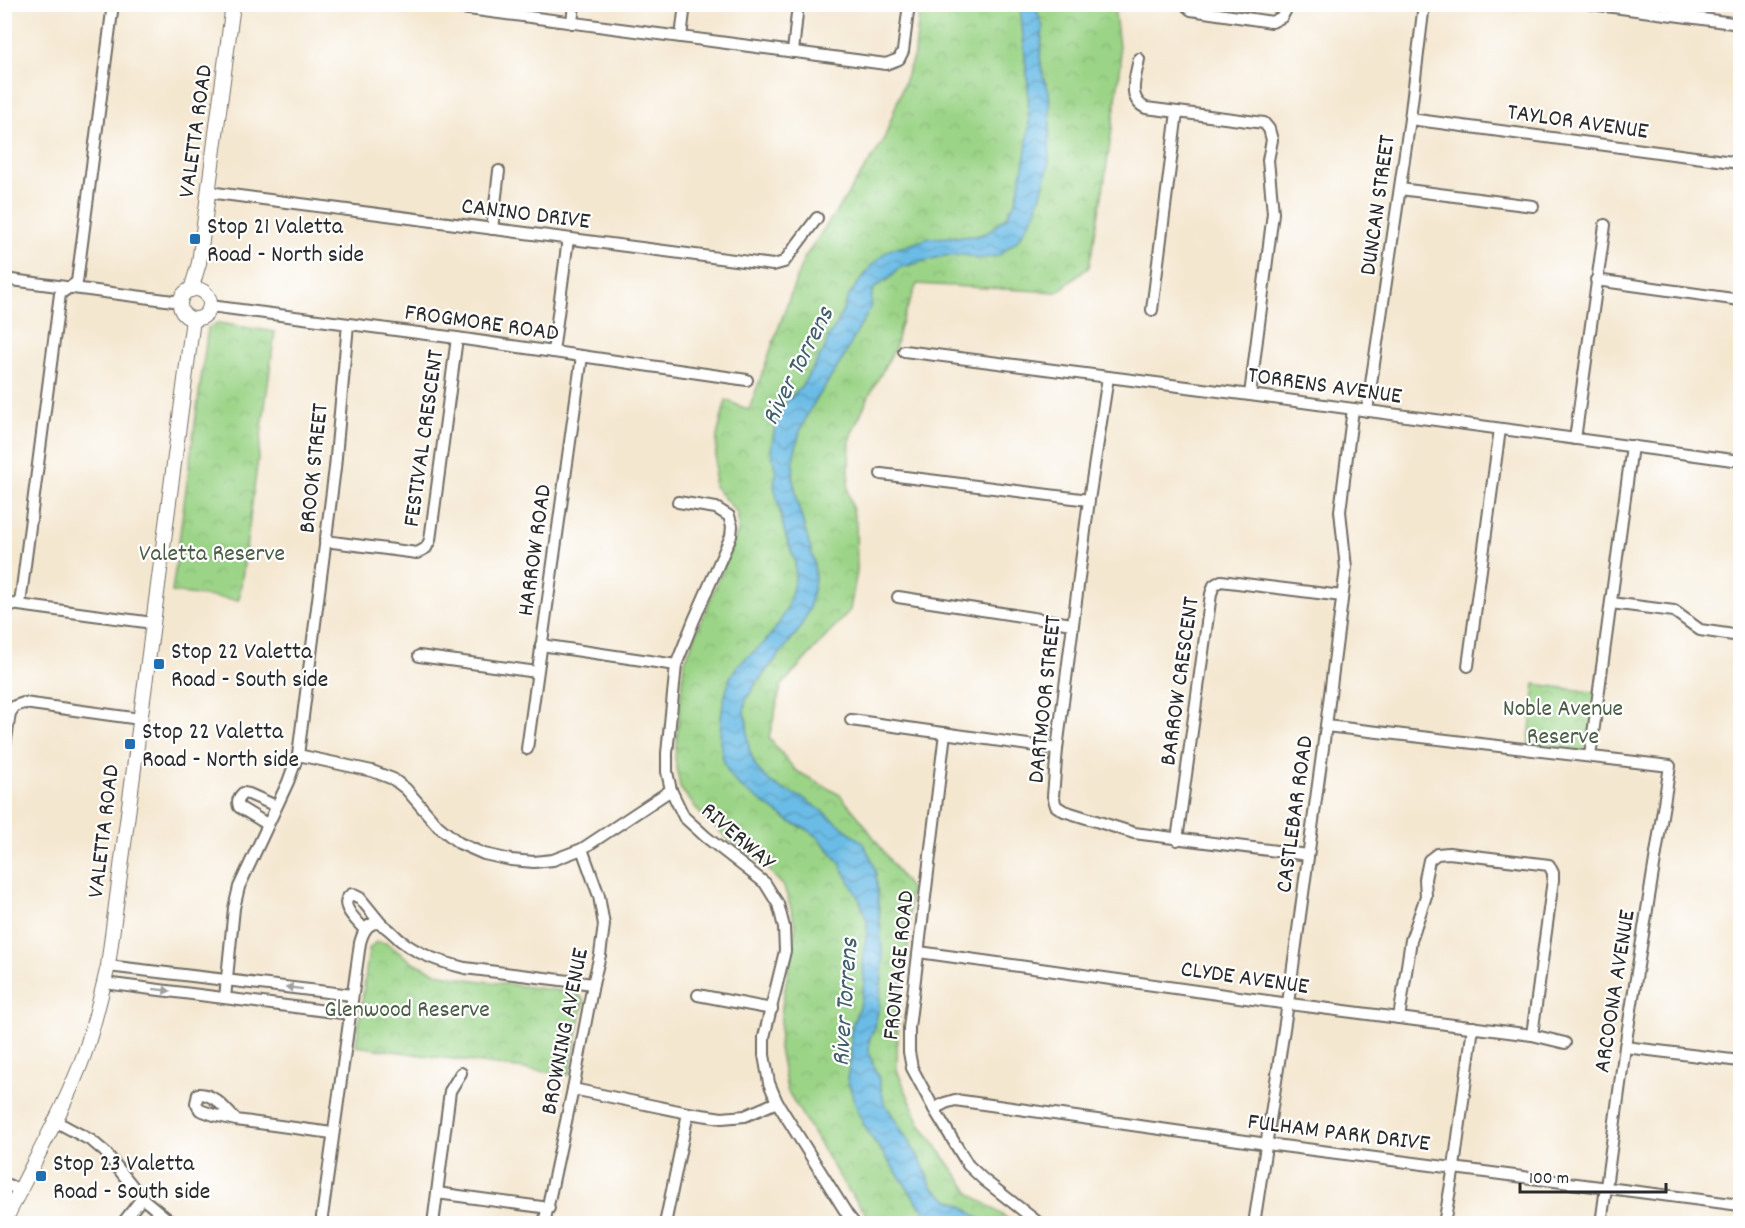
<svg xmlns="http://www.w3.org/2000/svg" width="1745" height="1228" viewBox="0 0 1745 1228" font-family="Dekko,sans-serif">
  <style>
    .park { fill: url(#park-crowns); stroke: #638059; stroke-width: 1.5 }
    .water { fill: url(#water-waves); stroke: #4b7488; stroke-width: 1.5 }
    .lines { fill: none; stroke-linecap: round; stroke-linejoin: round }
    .minor-casing { stroke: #716d65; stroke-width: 14 }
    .tertiary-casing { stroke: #716d65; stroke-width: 16 }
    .minor { stroke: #fff; stroke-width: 10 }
    .tertiary { stroke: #fff; stroke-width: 14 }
    .oneway { fill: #a0a0a0 }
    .poi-dot { fill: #1f6fb2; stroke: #fff; stroke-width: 2 }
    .labels { text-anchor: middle; stroke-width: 4.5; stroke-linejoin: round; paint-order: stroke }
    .street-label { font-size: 24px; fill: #2b2b2b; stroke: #fff }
    .poi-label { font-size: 24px; fill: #2b2b2b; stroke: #fff; text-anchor: start }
    .park-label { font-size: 24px; fill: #4d5e47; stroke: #fff }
    .water-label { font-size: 26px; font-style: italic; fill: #415e6c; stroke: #fff }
  </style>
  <defs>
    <pattern id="park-crowns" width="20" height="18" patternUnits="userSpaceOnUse" patternTransform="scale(1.5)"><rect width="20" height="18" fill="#9bd487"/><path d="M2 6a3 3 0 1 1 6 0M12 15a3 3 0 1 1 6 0" fill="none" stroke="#86b675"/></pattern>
    <pattern id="water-waves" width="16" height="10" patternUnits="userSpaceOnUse" patternTransform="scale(1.5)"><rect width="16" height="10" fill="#6bbce6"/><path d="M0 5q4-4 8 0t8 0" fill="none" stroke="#5899bb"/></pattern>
  </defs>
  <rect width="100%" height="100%" fill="#fff"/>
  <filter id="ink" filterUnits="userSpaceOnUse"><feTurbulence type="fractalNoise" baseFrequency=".0167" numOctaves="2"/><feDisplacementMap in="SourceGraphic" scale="12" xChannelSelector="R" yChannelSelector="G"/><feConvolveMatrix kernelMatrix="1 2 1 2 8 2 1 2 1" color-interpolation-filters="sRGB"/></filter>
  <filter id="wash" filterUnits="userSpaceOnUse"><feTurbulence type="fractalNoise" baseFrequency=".008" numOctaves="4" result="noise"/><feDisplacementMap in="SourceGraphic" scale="24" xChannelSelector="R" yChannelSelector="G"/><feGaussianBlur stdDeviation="1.35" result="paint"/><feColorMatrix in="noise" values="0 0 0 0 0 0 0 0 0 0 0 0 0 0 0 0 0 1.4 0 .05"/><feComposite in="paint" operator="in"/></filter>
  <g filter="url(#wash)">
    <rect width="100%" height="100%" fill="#f4e7d0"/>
    <g class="park">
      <path d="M920,5H1114L1121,64L1104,185L1089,267L1057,292L917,284L900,326L895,348L869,396L850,437L848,492L856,523L857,571L850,610L781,686L769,738L795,770L840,795L862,821L910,889L909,941L898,1003L897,1070L920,1124L971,1194L1014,1223H873L845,1186L787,1090L779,1048L782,1006L796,925L784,887L763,863L730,841L700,813L680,788L675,758L684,664L738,531V514L714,486L717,436L726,400L749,410L803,260L883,142L915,52Z"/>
      <path d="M218,323L275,332L239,600L172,592L208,328Z"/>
      <path d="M1535,684L1598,693L1590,756L1528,749Z"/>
      <path d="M376,942L386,943L411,961L437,973L467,979L576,993L580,996L584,1001L569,1075L356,1046L369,949Z"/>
    </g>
    <path class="water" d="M1020,5H1035L1043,27L1040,57L1043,76L1049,91L1050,105L1049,164L1042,191L1035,213L1019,239L998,256L977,259L966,255L943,256L899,268L888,280L876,286L872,293L871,306L854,338L842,360L809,411L800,431L794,455L793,478L798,505L814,561L815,580L809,610L799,630L755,685L746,700L744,712L747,722L749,749L756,767L766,778L779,788L803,798L825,813L862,842L871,858L876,873L883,963L879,1008L874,1028L869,1041V1054L878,1076L884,1102L922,1163L932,1187L948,1199L961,1205L985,1223H932L868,1132L859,1115L847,1079L851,1056V1029L861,1001L864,982L863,965L864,948L867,933V921L860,901L839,862L819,838L807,829L792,823L739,786L729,774L723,759L720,741L721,719L723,703L730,678L737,666L765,642L778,625L788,606L795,579V561L785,534L779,507L774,485L776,474L771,449L776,422L784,404L801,387L807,377L825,348L828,337L836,326L850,294L872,265L886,252L893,248L903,247L929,238L976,236L987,233L1007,216L1016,201L1025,157L1029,127L1028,87Z"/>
  </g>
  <g filter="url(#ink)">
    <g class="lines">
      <defs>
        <g id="minor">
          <path d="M431,4L886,64L899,59L903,51L909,4"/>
          <path d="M1184,4L1191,10L1272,22L1282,17L1289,4"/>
          <path d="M1591,4L1740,24"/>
          <path d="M572,23L574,4"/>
          <path d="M681,37L685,4"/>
          <path d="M793,52L798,4"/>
          <path d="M1139,59C1136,76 1126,99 1146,108L1264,123L1269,129L1272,140L1268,160L1273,213L1250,395"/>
          <path d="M1410,119L1740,163"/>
          <path d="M1400,189L1533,206"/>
          <path d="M208,192L773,265L784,262L817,218"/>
          <path d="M492,229L499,171"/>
          <path d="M4,279L181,302"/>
          <path d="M1596,280L1740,300"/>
          <path d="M210,306L457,338L747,380"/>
          <path d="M1152,310L1177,112"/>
          <path d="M904,351L1250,395L1740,461"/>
          <path d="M553,352L568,239"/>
          <path d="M1108,377L1089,500L1057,749L1053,796L1056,806L1064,811L1134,833L1308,855"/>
          <path d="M1367,411L1410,119L1424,4"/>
          <path d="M1575,439L1605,225"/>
          <path d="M881,474L1089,500"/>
          <path d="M678,502L716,508L729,516L732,526L731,536L694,620L676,665L667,753V772L671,790L684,817L706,837L765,883L778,904L784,927L785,951L764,1037V1055L769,1083L777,1102L847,1214L855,1224"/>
          <path d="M325,541L417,553L426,548L430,540L457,338"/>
          <path d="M898,597L1072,624"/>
          <path d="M4,603L153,623"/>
          <path d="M1611,603L1674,611L1700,630L1740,636"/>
          <path d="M20,604L60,294L77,282L113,4"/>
          <path d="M541,645L676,665"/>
          <path d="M419,656L537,672"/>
          <path d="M1468,666L1500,429"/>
          <path d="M851,720L1057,749"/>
          <path d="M1326,726L1670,766L1625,1047L1601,1224"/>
          <path d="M945,733L909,1028V1052L912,1068L934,1109L968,1165L984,1180L1040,1224"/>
          <path d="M527,749L582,356"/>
          <path d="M4,752L10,713L15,706L24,703L140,719"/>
          <path d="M298,755L372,771L393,779L406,789L438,826L459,843L484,854L511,860L534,862L553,860L582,849L671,790"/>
          <path d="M1590,756L1632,446"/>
          <path d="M267,824L239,807C237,801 238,798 243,793L249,794L276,806"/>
          <path d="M1177,840L1211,594L1214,585L1221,581L1342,596"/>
          <path d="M365,930C357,921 336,903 352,894L360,898L382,925"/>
          <path d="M919,952L1282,1003L1532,1035L1565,1043"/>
          <path d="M108,966L352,995"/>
          <path d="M104,983L350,1014"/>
          <path d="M698,995L772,1009"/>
          <path d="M225,998L234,908L239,887L288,782L298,755L335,468L348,324"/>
          <path d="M1399,1018L1411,940L1426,896L1425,879L1429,860L1437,854L1449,853L1549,865L1553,873V880L1532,1035"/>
          <path d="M1625,1047L1740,1061"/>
          <path d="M573,1089L688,1113L722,1118L745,1116L777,1102"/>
          <path d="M934,1109L945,1103L955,1100L1267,1144L1740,1205"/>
          <path d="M236,1120C225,1109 214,1093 198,1094L196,1103L200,1110L214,1115L236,1120L332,1133"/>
          <path d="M55,1121L92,1141L105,1152L142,1198L171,1222L177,1224"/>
          <path d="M4,1183L19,1190"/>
          <path d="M437,1193L549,1208"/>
          <path d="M122,1224L142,1198"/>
          <path d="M321,1224L360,943C362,935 366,923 377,923C385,924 394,935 400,940C419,955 441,962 465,968L593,984"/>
          <path d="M433,1224L450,1091L461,1073"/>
          <path d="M544,1224L573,1089L593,984L600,955L604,925L599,896L582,849"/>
          <path d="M665,1224L688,1113"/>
          <path d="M1254,1224L1288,1003L1326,726L1346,568L1340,511L1353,409"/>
          <path d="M1444,1224L1454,1167L1473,1027"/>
        </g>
        <g id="tertiary">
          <circle cx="195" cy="304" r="15"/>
          <path d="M191,290L199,263L233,4"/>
          <path d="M4,1223C30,1167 63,1113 84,1055C94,1026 101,996 108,966L193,319"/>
        </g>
      </defs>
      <use href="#minor" class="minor-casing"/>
      <use href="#tertiary" class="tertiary-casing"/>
      <use href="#minor" class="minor"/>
      <use href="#tertiary" class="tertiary"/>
    </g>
    <defs><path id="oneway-solid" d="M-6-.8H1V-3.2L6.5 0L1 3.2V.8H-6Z" transform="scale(1.5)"/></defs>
    <g class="oneway">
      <use href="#oneway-solid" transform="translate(294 988) rotate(-173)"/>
      <use href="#oneway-solid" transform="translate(162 990) rotate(7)"/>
    </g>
  </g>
  <g class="poi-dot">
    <rect x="189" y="233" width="12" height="12" rx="3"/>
    <rect x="153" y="658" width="12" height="12" rx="3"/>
    <rect x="124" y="738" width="12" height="12" rx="3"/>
    <rect x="35" y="1170" width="12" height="12" rx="3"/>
  </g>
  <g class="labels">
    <g class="street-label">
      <text transform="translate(1578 120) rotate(8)" y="8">TAYLOR AVENUE</text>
      <text transform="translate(194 131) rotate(-82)" y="8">VALETTA ROAD</text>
      <text transform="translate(1376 205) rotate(-82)" y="8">DUNCAN STREET</text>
      <text transform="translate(526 212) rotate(7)" y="8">CANINO DRIVE</text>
      <text transform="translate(482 321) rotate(8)" y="8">FROGMORE ROAD</text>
      <text transform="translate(1325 384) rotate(8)" y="8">TORRENS AVENUE</text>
      <text transform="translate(422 438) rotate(-82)" y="8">FESTIVAL CRESCENT</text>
      <text transform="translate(312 468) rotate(-84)" y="8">BROOK STREET</text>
      <text transform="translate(533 550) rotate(-82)" y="8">HARROW ROAD</text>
      <text transform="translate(1178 681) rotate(-82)" y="8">BARROW CRESCENT</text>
      <text transform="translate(1043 699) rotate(-84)" y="8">DARTMOOR STREET</text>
      <text transform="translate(1293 814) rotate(-82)" y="8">CASTLEBAR ROAD</text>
      <text transform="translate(102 831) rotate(-83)" y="8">VALETTA ROAD</text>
      <text transform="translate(739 835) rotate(41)" y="8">RIVERWAY</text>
      <text transform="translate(897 965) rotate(-84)" y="8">FRONTAGE ROAD</text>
      <text transform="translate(1245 976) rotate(8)" y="8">CLYDE AVENUE</text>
      <text transform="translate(1613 991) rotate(-81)" y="8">ARCOONA AVENUE</text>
      <text transform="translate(563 1031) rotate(-79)" y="8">BROWNING AVENUE</text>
      <text transform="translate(1339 1131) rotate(7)" y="8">FULHAM PARK DRIVE</text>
    </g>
    <g class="poi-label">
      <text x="207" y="233">Stop 21 Valetta<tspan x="207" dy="28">Road - North side</tspan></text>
      <text x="171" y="658">Stop 22 Valetta<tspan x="171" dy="28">Road - South side</tspan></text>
      <text x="142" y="738">Stop 22 Valetta<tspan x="142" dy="28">Road - North side</tspan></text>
      <text x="53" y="1170">Stop 23 Valetta<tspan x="53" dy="28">Road - South side</tspan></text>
    </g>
    <g class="park-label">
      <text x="212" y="560">Valetta Reserve</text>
      <text x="1563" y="715">Noble Avenue<tspan x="1563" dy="28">Reserve</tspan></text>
      <text x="407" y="1016">Glenwood Reserve</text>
    </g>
    <g class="water-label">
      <text transform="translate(796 365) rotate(-63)" y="9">River Torrens</text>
      <text transform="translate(843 1002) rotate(-86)" y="9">River Torrens</text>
    </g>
  </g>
  <rect width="1745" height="1228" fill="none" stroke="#fff" stroke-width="24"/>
  <path d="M1520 1183v9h146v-9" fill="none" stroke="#2b2b2b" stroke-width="3"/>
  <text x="1529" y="1183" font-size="18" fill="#2b2b2b" stroke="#ffffff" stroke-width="4.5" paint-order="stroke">100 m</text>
</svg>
